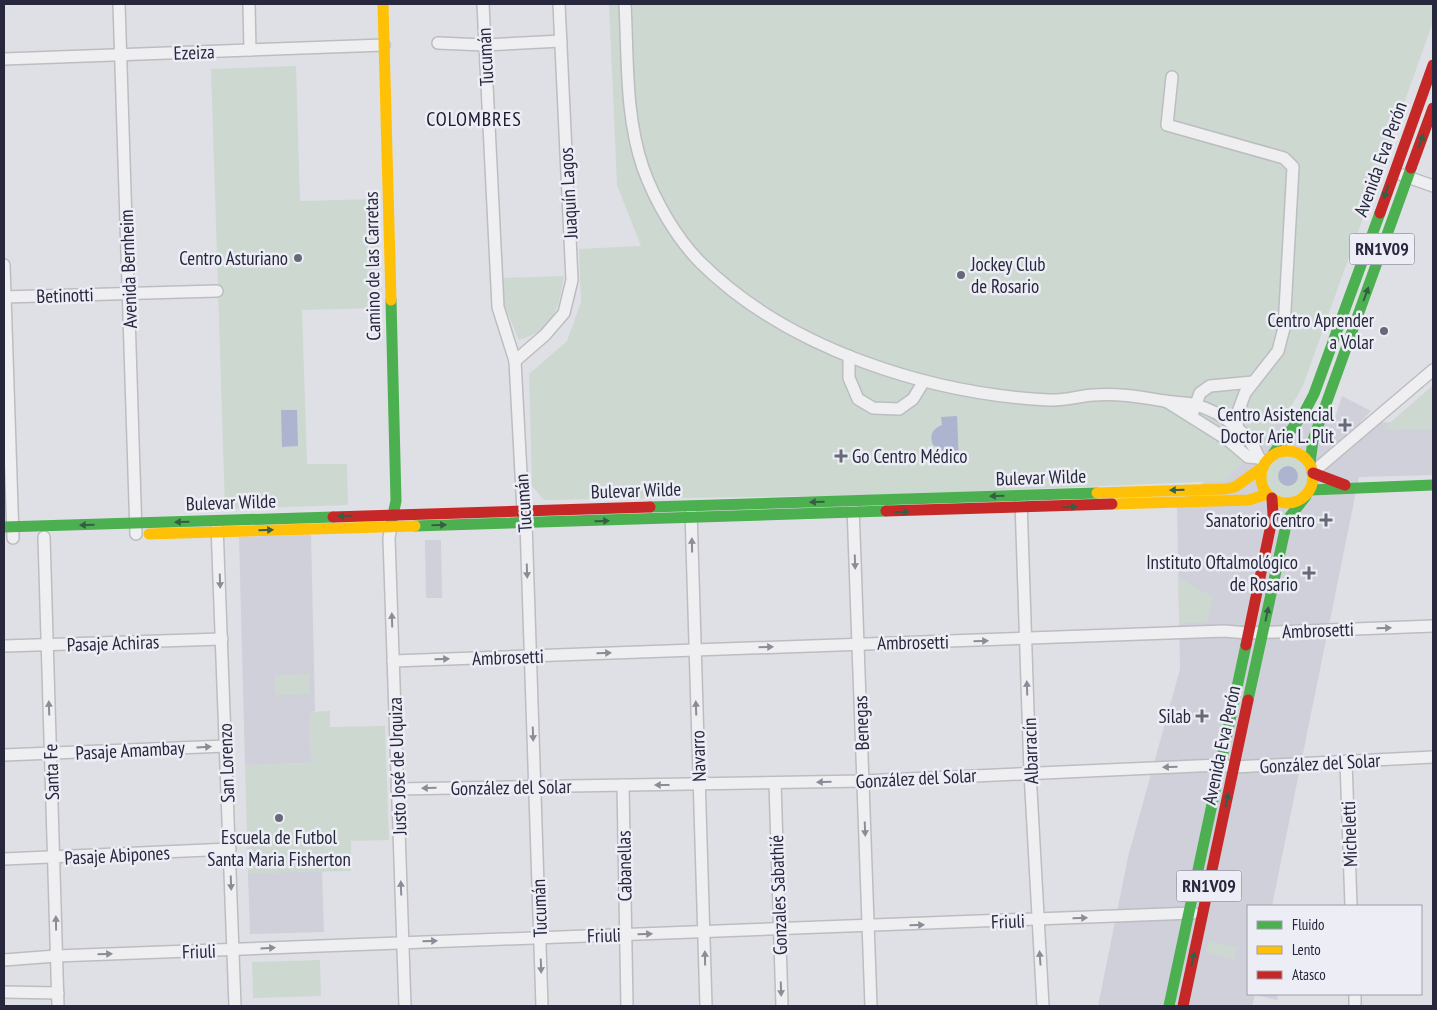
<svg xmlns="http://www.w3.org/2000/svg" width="1437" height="1010" viewBox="0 0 1437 1010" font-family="'PT Sans Narrow',sans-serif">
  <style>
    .built { fill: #cfd0d9 }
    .green { fill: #cdd8d0 }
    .water { fill: #adb4d0 }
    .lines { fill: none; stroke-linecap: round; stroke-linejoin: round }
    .street-casing { stroke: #bcbdc1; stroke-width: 14 }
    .street { stroke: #efeff1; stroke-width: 11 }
    .fast { stroke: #4caf50; stroke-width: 11 }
    .slow { stroke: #ffc107; stroke-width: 11 }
    .jam { stroke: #c62828; stroke-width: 11 }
    .oneway { fill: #365e45 }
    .oneway2 { fill: #8b8c97 }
    .poi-dot { fill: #676878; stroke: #ecedf5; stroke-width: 2 }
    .labels { text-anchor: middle; stroke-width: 5; stroke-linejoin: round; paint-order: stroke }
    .shield { fill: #ecedf5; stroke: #626374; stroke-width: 1 }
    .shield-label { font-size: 18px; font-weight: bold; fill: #27283d }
    .street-label { font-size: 19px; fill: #27283d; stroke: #ecedf5 }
    .poi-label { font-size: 19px; fill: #27283d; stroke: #ecedf5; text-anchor: end }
    .neighbourhood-label { font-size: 20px; letter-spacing: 1px; fill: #191a2e; stroke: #ecedf5 }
  </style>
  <rect width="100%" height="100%" fill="#dfe0e5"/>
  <g class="built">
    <path d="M1342,396L1371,411L1360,422L1433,423V475L1359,477L1272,906H1248V994H1278L1277,1000L1255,995L1252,1006H1098L1128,857L1180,669L1177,503L1283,420L1334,421Z"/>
    <path d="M311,535L315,711L310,712L311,763L245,765L239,537Z"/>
    <path d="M425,540H441L442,598H426Z"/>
    <path d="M322,871L324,932L250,934L248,873Z"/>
  </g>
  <g class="green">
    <path d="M609,4H1433V22L1304,383C1285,423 1255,450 1224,481L880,495L544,500L532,486L529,374L567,341L581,302L579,249L641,246L617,185Z"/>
    <path d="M296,66L300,201L377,199L381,308L302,310L307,464H347L348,505L225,509L211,69Z"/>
    <path d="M564,276C559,309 553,330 519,340L503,302L501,278Z"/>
    <path d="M1433,385V429L1382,430Z"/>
    <circle cx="1287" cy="477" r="26"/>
    <path d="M1178,577L1213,597L1207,622L1179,623Z"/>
    <path d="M309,674V694L275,695V675Z"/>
    <path d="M330,711V727L385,726L389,840L351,841V871L248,873L245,765L311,763L310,712Z"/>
    <path d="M1208,941L1237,947L1234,959L1206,953Z"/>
    <path d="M320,960L321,996L253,998L252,962Z"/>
  </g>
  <g class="water">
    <path d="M281,410H297L298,446L282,447Z"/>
    <path d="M957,416L959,461L942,462V450L933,445C929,435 932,429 942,425L941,417Z"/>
    <circle cx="1288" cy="476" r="10"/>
  </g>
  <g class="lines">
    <defs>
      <g id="street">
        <path d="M119,4L136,534"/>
        <path d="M249,4L250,50"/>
        <path d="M483,4L498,307L515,361L523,511L526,523L542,1006"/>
        <path d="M625,4C628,59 625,115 643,168C655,201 676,238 701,263C788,349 929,394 1049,400C1064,401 1079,396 1093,395C1118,393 1140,397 1164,401C1175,403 1185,402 1196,405C1221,412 1250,433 1259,458"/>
        <path d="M438,43L484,45L561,41"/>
        <path d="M4,59L384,45"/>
        <path d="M1172,77L1167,125L1284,158L1293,167L1284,328L1278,351L1245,393L1238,412L1237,428L1228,440"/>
        <path d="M1402,175L1433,186"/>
        <path d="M4,265L13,538"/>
        <path d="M4,297L217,291"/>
        <path d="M849,356V378L858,399L873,408L899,409L913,399L924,381"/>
        <path d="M515,361L545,335L564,313L572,280L559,4"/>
        <path d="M1166,401L1228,440L1248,457L1259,458L1263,461"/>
        <path d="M1193,412L1200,393L1210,386L1253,382"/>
        <path d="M1313,472L1433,370"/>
        <path d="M1021,501L1030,772L1043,1006"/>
        <path d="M853,506L871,1006"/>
        <path d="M691,511L706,1006"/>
        <path d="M217,525L235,1006"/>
        <path d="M391,526L389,538L405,1006"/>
        <path d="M44,537L58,1006"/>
        <path d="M4,646L222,639"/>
        <path d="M393,661L1224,631L1248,633L1433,626"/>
        <path d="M4,755L226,746"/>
        <path d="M1346,761L1351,906"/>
        <path d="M775,783L782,1006"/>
        <path d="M623,785L627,1006"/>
        <path d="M397,789L863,781L1219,765L1234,767L1433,757"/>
        <path d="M4,859L230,849"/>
        <path d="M4,960L56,956L1193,913"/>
        <path d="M4,992L58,993"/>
        <path d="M1355,994V1006"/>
      </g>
    </defs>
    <use href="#street" class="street-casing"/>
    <use href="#street" class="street"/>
    <g class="fast">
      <path d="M391,300L396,501L391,524"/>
      <path d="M1273,454L1304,413L1314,394L1380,213"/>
      <path d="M1310,463L1313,440L1411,168"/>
      <path d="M1310,490L1433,485"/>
      <path d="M650,507L1097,493"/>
      <path d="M415,526L886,511"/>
      <path d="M4,527L333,517"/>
      <path d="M1248,700L1286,525L1288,519L1306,496"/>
      <path d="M1169,1006L1246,645"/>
    </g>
    <g class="slow">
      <path d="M383,4L391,300"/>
      <circle cx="1287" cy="477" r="26"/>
      <path d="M1097,493L1226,489L1235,487L1263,467"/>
      <path d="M1112,504L1249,500L1267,494"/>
      <path d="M149,534L415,526"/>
    </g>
    <g class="jam">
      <path d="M1411,168L1433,108"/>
      <path d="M1380,213L1433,65"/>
      <path d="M1313,473L1345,485"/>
      <path d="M886,511L1112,504"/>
      <path d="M333,517L650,507"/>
      <path d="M1246,645L1273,515L1272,498"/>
      <path d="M1183,1006L1248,700"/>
    </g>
  </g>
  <defs><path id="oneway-solid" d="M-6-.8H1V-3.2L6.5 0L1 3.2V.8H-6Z" transform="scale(1.25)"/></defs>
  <g class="oneway">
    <use href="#oneway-solid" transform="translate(1421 141) rotate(-70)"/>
    <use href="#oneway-solid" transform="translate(1386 192) rotate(110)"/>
    <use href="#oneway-solid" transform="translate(1366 294) rotate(-70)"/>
    <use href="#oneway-solid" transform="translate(1177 490) rotate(178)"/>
    <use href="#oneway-solid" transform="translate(997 496) rotate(178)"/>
    <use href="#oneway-solid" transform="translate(817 502) rotate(178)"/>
    <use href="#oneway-solid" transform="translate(1070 507) rotate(-2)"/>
    <use href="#oneway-solid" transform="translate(902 512) rotate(-2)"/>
    <use href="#oneway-solid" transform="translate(345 516) rotate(178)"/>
    <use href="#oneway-solid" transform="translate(602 521) rotate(-2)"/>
    <use href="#oneway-solid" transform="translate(182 522) rotate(178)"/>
    <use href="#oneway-solid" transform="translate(87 525) rotate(178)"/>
    <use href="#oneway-solid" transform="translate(439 525) rotate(-2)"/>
    <use href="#oneway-solid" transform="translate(266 530) rotate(-2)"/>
    <use href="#oneway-solid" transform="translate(1267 614) rotate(-78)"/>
    <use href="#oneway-solid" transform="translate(1227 800) rotate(-78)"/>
    <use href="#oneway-solid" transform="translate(1193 959) rotate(-78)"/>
  </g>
  <g class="oneway2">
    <use href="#oneway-solid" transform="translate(692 545) rotate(-91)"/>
    <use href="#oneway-solid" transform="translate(855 562) rotate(88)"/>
    <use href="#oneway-solid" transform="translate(527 571) rotate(88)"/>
    <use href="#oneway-solid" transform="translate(220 581) rotate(88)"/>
    <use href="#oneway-solid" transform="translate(392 620) rotate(-92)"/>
    <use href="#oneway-solid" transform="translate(1384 628) rotate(-2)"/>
    <use href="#oneway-solid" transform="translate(981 641) rotate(-1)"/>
    <use href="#oneway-solid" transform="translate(766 647) rotate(-2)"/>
    <use href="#oneway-solid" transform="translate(604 653) rotate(-2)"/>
    <use href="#oneway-solid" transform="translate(442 659) rotate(-2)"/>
    <use href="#oneway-solid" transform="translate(1027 688) rotate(-92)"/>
    <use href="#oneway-solid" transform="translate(49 708) rotate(-92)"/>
    <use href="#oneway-solid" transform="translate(696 708) rotate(-92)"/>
    <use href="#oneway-solid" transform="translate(533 734) rotate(88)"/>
    <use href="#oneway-solid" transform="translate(204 747) rotate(-3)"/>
    <use href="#oneway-solid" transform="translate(1170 767) rotate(178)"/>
    <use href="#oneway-solid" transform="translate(824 782) rotate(178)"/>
    <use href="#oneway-solid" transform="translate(662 785) rotate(180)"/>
    <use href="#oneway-solid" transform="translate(429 788) rotate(179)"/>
    <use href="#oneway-solid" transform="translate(865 829) rotate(88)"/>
    <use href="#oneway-solid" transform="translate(231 883) rotate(88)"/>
    <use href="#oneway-solid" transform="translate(401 888) rotate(-92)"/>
    <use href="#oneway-solid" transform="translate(1080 918) rotate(-2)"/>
    <use href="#oneway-solid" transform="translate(56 923) rotate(-91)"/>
    <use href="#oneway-solid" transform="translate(917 925) rotate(-2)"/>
    <use href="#oneway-solid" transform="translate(645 934) rotate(-2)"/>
    <use href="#oneway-solid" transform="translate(430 941) rotate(-2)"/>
    <use href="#oneway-solid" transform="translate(268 948) rotate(-3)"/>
    <use href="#oneway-solid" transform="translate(105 954) rotate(-2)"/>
    <use href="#oneway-solid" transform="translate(705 958) rotate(-91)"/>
    <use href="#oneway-solid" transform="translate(1040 958) rotate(-94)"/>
    <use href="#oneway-solid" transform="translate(541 966) rotate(88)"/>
    <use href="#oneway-solid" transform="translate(781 989) rotate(88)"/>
  </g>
  <g class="poi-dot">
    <circle cx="298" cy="258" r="5"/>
    <circle cx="961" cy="275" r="5"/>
    <circle cx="1384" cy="331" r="5"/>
    <path d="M1342.5 417.5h5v5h5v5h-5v5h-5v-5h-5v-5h5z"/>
    <path d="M838.5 448.5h5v5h5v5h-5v5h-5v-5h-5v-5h5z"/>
    <path d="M1323.5 512.5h5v5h5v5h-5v5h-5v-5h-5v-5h5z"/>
    <path d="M1306.5 565.5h5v5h5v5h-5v5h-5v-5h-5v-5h5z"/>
    <path d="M1199.5 708.5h5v5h5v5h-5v5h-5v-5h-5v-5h5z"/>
    <circle cx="279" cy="818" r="5"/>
  </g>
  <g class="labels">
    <g class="shield">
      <rect x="1349.5" y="233.5" width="65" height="31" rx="4"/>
      <rect x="1176.5" y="870.5" width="65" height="31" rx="4"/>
    </g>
    <g class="shield-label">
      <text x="1382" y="255">RN1V09</text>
      <text x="1209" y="892">RN1V09</text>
    </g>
    <g class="street-label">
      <text transform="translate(194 52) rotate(-2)" y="7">Ezeiza</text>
      <text transform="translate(485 57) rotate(-93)" y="7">Tucumán</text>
      <text transform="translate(1380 159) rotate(-70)" y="7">Avenida Eva Perón</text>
      <text transform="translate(568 193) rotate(-93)" y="7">Juaquín Lagos</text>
      <text transform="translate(372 266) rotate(-91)" y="7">Camino de las Carretas</text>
      <text transform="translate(128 269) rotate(-92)" y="7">Avenida Bernheim</text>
      <text transform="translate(65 295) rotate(-2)" y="7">Betinotti</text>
      <text transform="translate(1041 477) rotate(-2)" y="7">Bulevar Wilde</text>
      <text transform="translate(636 490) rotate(-2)" y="7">Bulevar Wilde</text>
      <text transform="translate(231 502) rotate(-2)" y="7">Bulevar Wilde</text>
      <text transform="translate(523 503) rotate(-94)" y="7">Tucumán</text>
      <text transform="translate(1318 630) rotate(-2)" y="7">Ambrosetti</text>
      <text transform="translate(913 642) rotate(-1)" y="7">Ambrosetti</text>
      <text transform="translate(113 643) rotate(-2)" y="7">Pasaje Achiras</text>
      <text transform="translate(508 657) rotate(-2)" y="7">Ambrosetti</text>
      <text transform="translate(861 723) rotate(-92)" y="7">Benegas</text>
      <text transform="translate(1221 745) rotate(-78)" y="7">Avenida Eva Perón</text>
      <text transform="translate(130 750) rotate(-3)" y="7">Pasaje Amambay</text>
      <text transform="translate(1030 751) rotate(-92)" y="7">Albarracín</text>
      <text transform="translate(698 756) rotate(-92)" y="7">Navarro</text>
      <text transform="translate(226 763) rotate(-92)" y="7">San Lorenzo</text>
      <text transform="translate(1320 763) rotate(-3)" y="7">González del Solar</text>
      <text transform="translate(397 766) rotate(-92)" y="7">Justo José de Urquiza</text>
      <text transform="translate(51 772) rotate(-92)" y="7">Santa Fe</text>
      <text transform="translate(916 778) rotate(-3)" y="7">González del Solar</text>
      <text transform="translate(511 787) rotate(-1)" y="7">González del Solar</text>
      <text transform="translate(1349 834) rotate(-92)" y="7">Micheletti</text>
      <text transform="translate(117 855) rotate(-3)" y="7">Pasaje Abipones</text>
      <text transform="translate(624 866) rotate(-91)" y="7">Cabanellas</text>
      <text transform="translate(778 895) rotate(-92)" y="7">Gonzales Sabathié</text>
      <text transform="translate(539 908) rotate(-92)" y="7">Tucumán</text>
      <text transform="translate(1008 921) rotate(-2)" y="7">Friuli</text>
      <text transform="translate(604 935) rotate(-2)" y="7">Friuli</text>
      <text transform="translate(199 951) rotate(-2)" y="7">Friuli</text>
    </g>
    <g class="poi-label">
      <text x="288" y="265">Centro Asturiano</text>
      <text x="971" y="271" text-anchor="start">Jockey Club<tspan x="971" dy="22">de Rosario</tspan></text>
      <text x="1374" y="327">Centro Aprender<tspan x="1374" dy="22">a Volar</tspan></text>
      <text x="1334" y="421">Centro Asistencial<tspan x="1334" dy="22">Doctor Arie L. Plit</tspan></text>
      <text x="852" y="463" text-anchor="start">Go Centro Médico</text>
      <text x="1315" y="527">Sanatorio Centro</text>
      <text x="1298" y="569">Instituto Oftalmológico<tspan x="1298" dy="22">de Rosario</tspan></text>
      <text x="1191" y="723">Silab</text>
      <text x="279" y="844" text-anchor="middle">Escuela de Futbol<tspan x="279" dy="22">Santa Maria Fisherton</tspan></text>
    </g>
    <g class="neighbourhood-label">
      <text x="474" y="126">COLOMBRES</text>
    </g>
  </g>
  <rect width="1437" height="1010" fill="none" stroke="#27283d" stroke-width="10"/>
  <rect x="1247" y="905" width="175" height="90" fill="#ecedf5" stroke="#9d9eab"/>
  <rect x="1257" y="921" width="25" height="8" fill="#4caf50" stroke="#9d9eab"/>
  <text x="1292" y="930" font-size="15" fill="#27283d">Fluido</text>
  <rect x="1257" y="946" width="25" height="8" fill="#ffc107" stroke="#9d9eab"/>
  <text x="1292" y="955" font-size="15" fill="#27283d">Lento</text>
  <rect x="1257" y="971" width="25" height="8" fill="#c62828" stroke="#9d9eab"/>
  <text x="1292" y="980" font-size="15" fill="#27283d">Atasco</text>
</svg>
